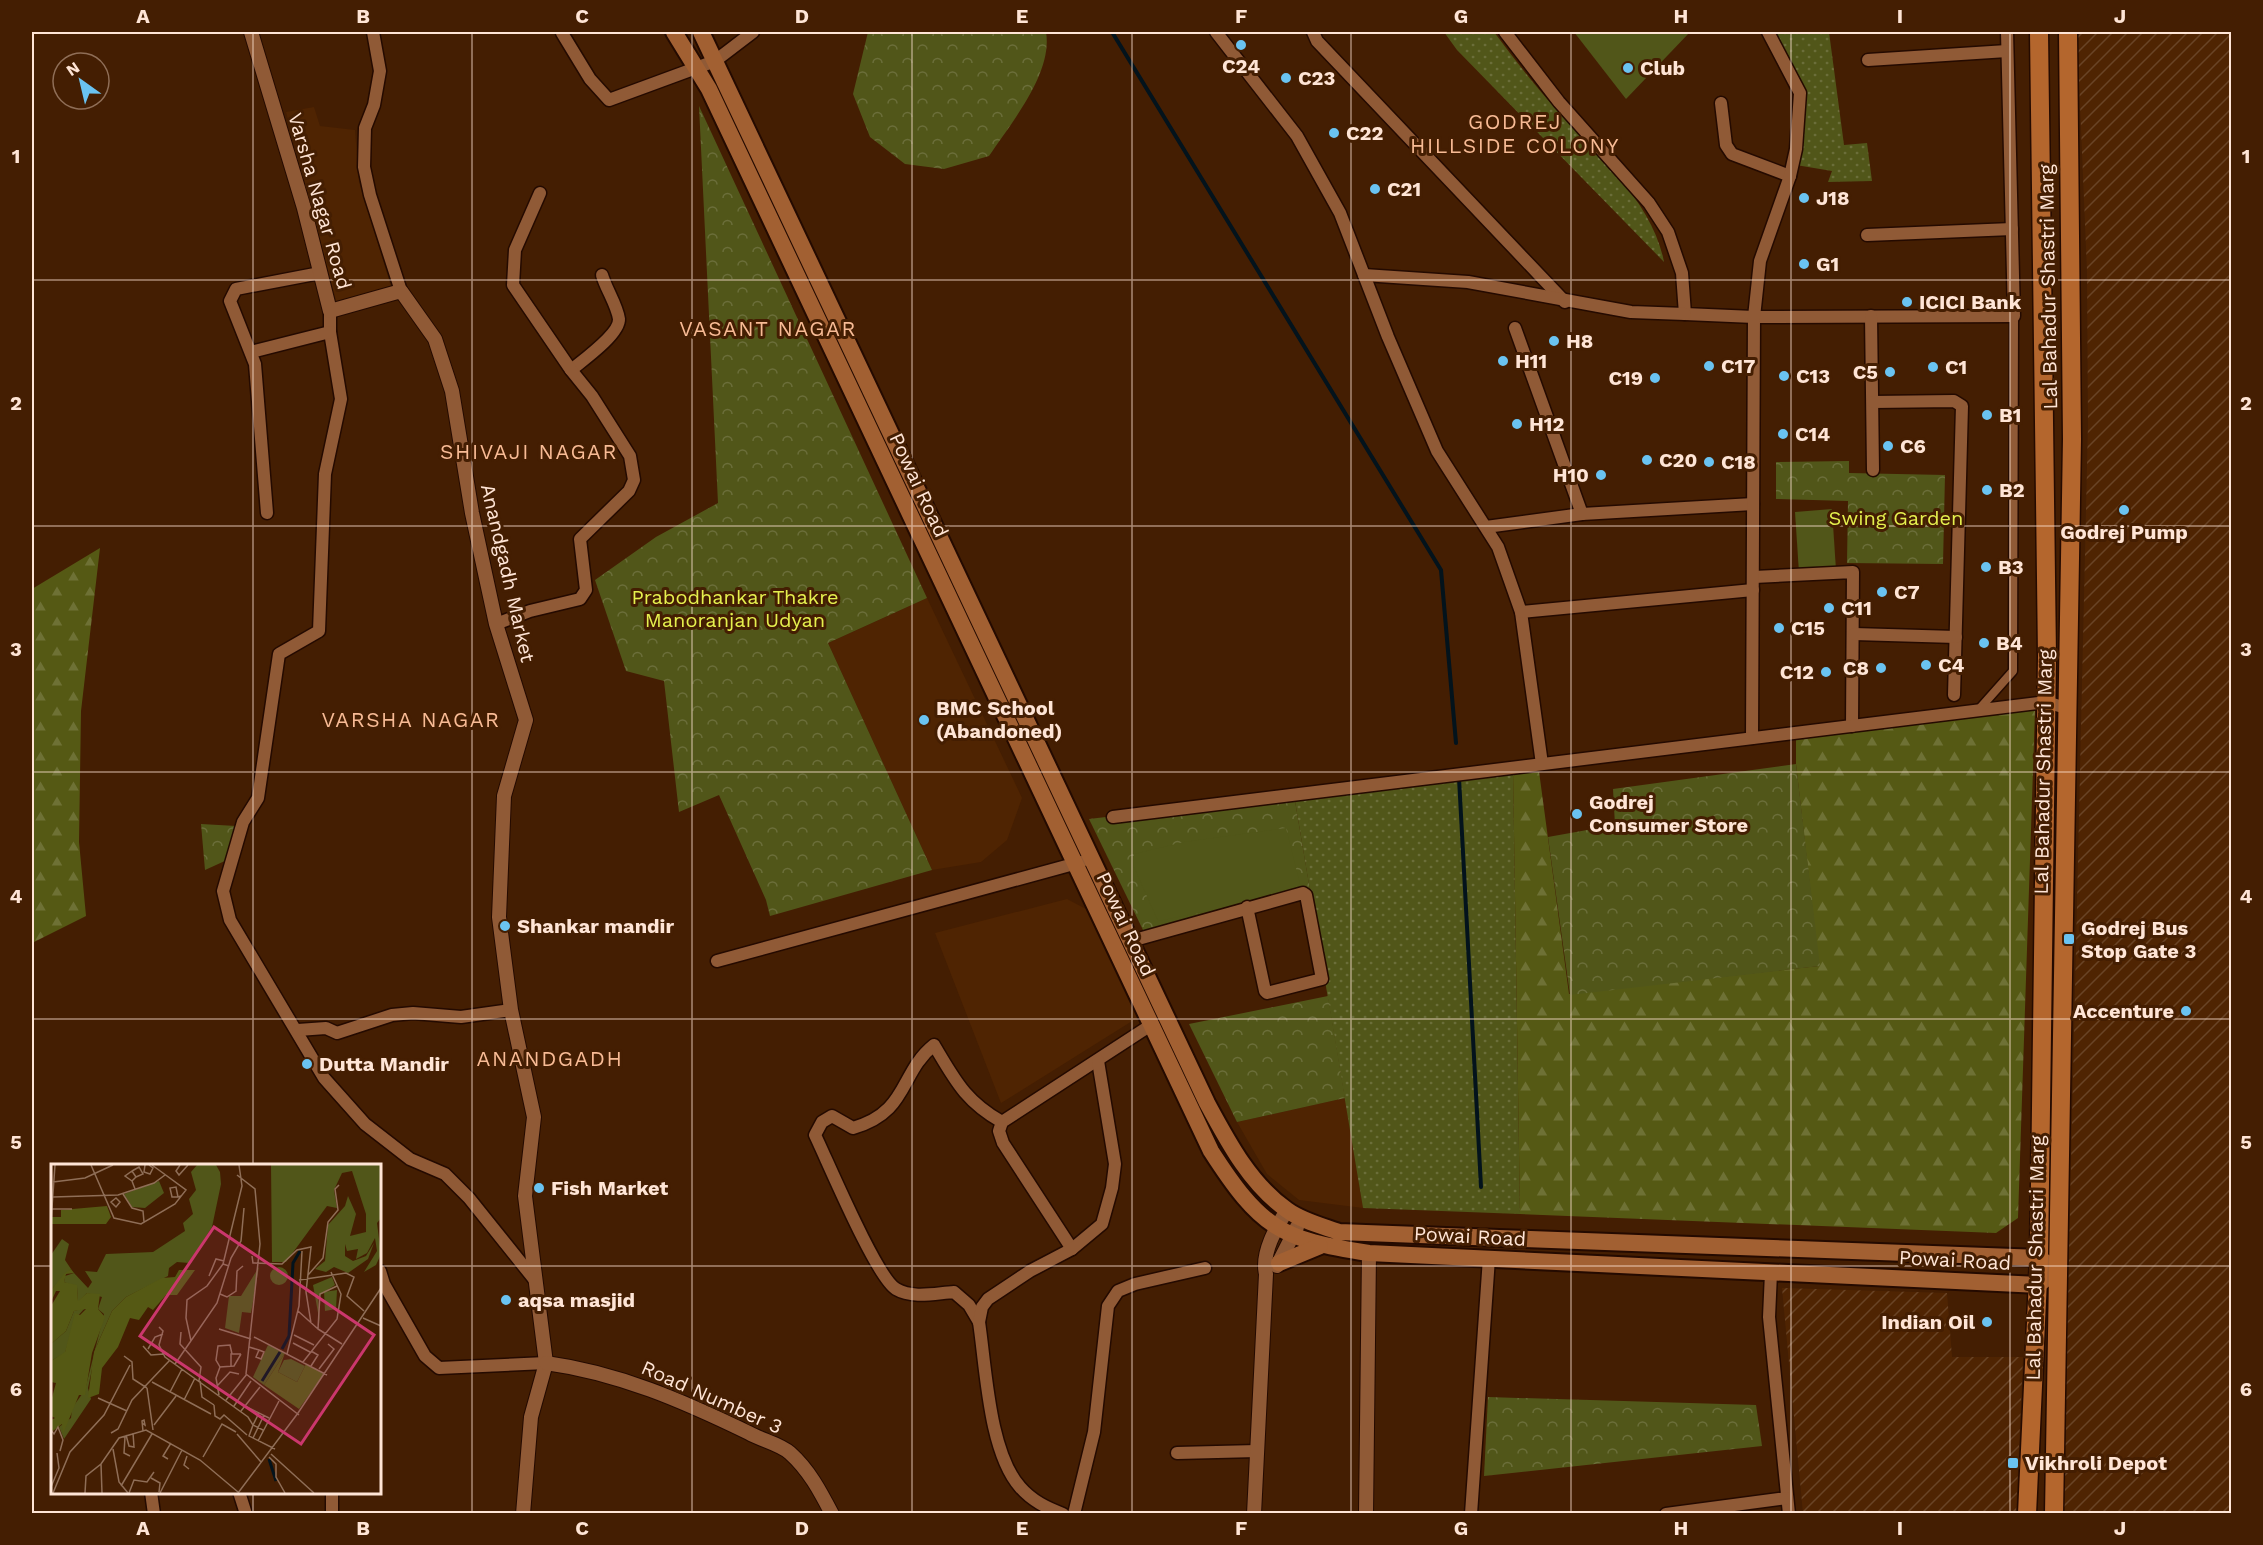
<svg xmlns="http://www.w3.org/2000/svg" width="2263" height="1545" viewBox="0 0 2263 1545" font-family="'Work Sans',sans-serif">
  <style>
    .built { fill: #4f2402 }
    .industrial { fill: url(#industrial-furrows) }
    .grass { fill: url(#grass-dots) }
    .forest { fill: url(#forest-firs) }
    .park { fill: url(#park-crowns) }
    .pitch { fill: #515619 }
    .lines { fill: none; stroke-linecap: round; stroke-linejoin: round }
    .stream { stroke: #03131c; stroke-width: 4 }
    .pedestrian-casing { stroke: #240a00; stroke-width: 11 }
    .minor-casing { stroke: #240a00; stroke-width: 15 }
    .tertiary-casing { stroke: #240a00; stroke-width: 16 }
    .secondary-casing { stroke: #240a00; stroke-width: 20 }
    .primary-casing { stroke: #240a00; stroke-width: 21 }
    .pedestrian { stroke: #905a36; stroke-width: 8 }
    .minor { stroke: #905a36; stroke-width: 12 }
    .tertiary { stroke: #905a36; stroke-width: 14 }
    .secondary { stroke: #a26032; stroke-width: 16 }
    .primary { stroke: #b4662d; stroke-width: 18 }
    .grid { fill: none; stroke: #ffe5d6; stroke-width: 1.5; stroke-opacity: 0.55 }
    .poi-dot { fill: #6ac3f1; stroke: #441e02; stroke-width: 2 }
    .labels { text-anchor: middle; stroke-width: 6; stroke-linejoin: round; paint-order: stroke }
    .poi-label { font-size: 20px; font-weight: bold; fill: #ffe5d6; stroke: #441e02; text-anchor: start }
    .street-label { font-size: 20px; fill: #ffe5d6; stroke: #441e02 }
    .park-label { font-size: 20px; fill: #e5f04e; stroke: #441e02 }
    .neighbourhood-label { font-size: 21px; letter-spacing: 1.5px; fill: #f8bb95; stroke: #441e02 }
    .inset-river { fill: none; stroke: #03131c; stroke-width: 3 }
    .inset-road { fill: none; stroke: #8f6e57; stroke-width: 1.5 }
    .view { fill: #cb376d; fill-opacity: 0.15; stroke: #cb376d; stroke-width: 3 }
    .inset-edge { fill: none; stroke: #ffe5d6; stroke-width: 3 }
    .neatline { fill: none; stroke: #ffe5d6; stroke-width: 2 }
    .grid-label { font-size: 20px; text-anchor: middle; font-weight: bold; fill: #ffe5d6 }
  </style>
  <defs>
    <pattern id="industrial-furrows" width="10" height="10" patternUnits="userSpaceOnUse" patternTransform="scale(1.5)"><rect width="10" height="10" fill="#4f2402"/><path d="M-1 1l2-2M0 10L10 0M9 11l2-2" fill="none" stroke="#694426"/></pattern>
    <pattern id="grass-dots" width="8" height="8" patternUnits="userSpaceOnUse" patternTransform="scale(1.5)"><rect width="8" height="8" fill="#515619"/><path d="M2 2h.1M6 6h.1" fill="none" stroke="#6b6e3a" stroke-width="1.8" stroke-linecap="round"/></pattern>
    <pattern id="forest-firs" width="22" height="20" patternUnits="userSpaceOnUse" patternTransform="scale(1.5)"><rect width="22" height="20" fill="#555914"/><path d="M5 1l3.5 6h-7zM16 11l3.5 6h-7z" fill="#6e7135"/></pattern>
    <pattern id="park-crowns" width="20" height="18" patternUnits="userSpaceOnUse" patternTransform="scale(1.5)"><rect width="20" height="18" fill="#515619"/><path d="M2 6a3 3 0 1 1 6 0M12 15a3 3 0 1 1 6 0" fill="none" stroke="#6b6e3a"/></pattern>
  </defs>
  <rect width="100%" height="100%" fill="#441e02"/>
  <g class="built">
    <path d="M314,107L320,126L355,130L359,182L392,290L337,304L286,112Z"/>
    <path d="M927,598L1022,798L1007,840L981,862L932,870L828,643Z"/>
    <path d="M1067,899L1086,909L1137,1018L1001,1103L935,933Z"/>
    <path d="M1345,1098L1363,1208L1299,1200L1267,1174L1237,1122Z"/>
  </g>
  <g class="industrial">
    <path d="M2077,32H2231V1513H2063L2088,424L2087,271Z"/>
    <path d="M1782,1288L1947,1293L1952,1357H2023L2016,1513H1803Z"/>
  </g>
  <g class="grass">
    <path d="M1444,32H1494C1514,59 1534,85 1557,110C1596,154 1653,202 1664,262L1457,50Z"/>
    <path d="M1771,32H1829L1844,145L1867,143L1872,181L1828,182L1832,171L1796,165L1797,90Z"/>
    <path d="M1513,768L1520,1214L1363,1208L1294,795Z"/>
  </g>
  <g class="forest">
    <path d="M100,548L81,711L79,842L86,916L32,943V589Z"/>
    <path d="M2035,710L2018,1218L1996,1233L1520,1214L1513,768L1538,764L1569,994L1819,966L1796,764V734Z"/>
  </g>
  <g class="park">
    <path d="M868,32H1046C1053,73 1011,123 989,156L944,169L905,164L870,137L853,94Z"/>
    <path d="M699,106L927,598L828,643L932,870L770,916L766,900L719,795L679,812L664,681L626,671L595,580L656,537L718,503Z"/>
    <path d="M1849,461V473L1945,475L1943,564L1847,563L1848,501L1776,499V462Z"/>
    <path d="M1796,764L1820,966L1570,995L1548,837L1615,825L1613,789Z"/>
    <path d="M1294,795L1311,896L1144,932L1089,819Z"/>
    <path d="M201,824L236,826L227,860L205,870Z"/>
    <path d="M1328,996L1345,1098L1237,1122L1189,1024Z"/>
    <path d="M1488,1397L1756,1405L1762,1446L1484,1476Z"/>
  </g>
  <g class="pitch">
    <path d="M1574,32H1690L1626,99Z"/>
    <path d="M1832,509L1836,570L1799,573L1795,512Z"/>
    <path d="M1286,828L1302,892L1158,921L1133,865L1134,854L1184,842Z"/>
  </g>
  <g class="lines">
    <g class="stream">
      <path d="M1112,32L1441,570L1456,743"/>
      <path d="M1459,778L1481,1187"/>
    </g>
    <defs>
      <path id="pedestrian" d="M1981,707L2013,671L2014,316"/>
      <g id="minor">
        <path d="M373,32L380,71L374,105L365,128L364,167L370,195L401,291"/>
        <path d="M1216,32L1297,136L1340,213L1388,337L1437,451L1498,547L1521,612L1542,764"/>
        <path d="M1313,32L1317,41L1565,302"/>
        <path d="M1505,32L1559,102L1649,203L1668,232L1682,273L1685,314L1754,317L2014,316L2007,32"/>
        <path d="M562,33L590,79L609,100L715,61L753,32"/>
        <path d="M1868,60L2007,51"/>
        <path d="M1721,103L1726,145L1732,154L1790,176"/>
        <path d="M1867,235L2012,229"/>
        <path d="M1364,275L1468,282L1631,312L1685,314"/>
        <path d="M330,311V332L341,399L325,474L319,631L279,654L258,798L243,822L223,891L230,920L324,1078L365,1124L410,1159L445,1174L469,1198L534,1279"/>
        <path d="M1871,316L1873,470"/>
        <path d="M1515,328L1582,514"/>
        <path d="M251,352L330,332"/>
        <path d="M571,370C582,361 620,334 619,319C617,305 606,289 602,275"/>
        <path d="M1873,402L1954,401L1962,406L1954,695"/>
        <path d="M267,513L255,364L230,301L236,289L320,273"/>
        <path d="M1486,527L1582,514L1753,504"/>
        <path d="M1754,577L1853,572L1852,726"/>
        <path d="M1521,612L1753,590"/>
        <path d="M496,624L530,611L580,599L586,590L580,539L629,491L634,480L630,456L592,396L571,370L513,285L515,250L540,193"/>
        <path d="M1854,634L1956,637"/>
        <path d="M1752,738L1754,317L1760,261L1790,176L1796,149L1800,93L1768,32"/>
        <path d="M1113,817L2046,702L2066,708"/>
        <path d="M1131,941L1303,893L1306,895L1322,979L1267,993L1265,991L1247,907"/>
        <path d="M717,961L1081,862"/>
        <path d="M298,1030L326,1028L337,1033L392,1015L413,1013L461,1017L511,1010"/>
        <path d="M1072,1249L1003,1143L999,1131L1002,1122L1151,1025"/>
        <path d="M380,1271L384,1284L425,1356L439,1368L546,1363"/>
        <path d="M1771,1273L1769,1317L1789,1514"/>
        <path d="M979,1322L969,1305L954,1292C936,1293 913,1299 896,1289C876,1277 828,1162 815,1135L822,1122L832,1116L853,1128C909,1112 899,1073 934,1045C955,1080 965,1101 1002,1122"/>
        <path d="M1177,1453L1257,1451"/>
        <path d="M151,1492L154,1514"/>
        <path d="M239,1492L246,1514"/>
        <path d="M332,1514V1492"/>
        <path d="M1063,1514C1047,1508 1032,1501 1020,1487C989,1452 986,1369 979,1322L982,1307L988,1299L1030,1271L1072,1249L1102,1224L1112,1188L1115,1164L1098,1061"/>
        <path d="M1074,1514L1094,1432L1108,1306L1118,1291L1135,1284L1205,1268"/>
        <path d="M1471,1514L1489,1258"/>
        <path d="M1666,1514L1787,1498"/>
      </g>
      <g id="tertiary">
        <path d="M251,32L304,208L330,311L401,291L435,339L452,391L472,513L496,624L526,720L504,796L499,917L511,1010L534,1117L525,1196L546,1363L531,1417L523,1514"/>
        <path d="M1277,1266L1297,1227"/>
        <path d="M546,1363C619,1373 683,1401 749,1433C761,1440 780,1444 790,1453C809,1470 820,1491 832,1514"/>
        <path d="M1254,1514L1266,1274C1261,1253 1276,1228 1287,1210"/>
        <path d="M1366,1514L1369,1253"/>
      </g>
      <g id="secondary">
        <path d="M674,32L709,89L1211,1151C1260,1227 1280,1240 1369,1253L2038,1285L2057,1270L2039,1258L1339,1232C1322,1226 1302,1221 1287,1210C1250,1184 1228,1142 1207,1103L701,32"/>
        <path d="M1279,1263L1320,1246"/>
      </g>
      <g id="primary">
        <path d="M2027,1514L2039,1258L2047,656L2039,32"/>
        <path d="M2054,1514L2072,439L2068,32"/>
      </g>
    </defs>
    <use href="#pedestrian" class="pedestrian-casing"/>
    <use href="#minor" class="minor-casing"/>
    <use href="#tertiary" class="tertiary-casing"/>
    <use href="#secondary" class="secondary-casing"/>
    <use href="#primary" class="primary-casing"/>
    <use href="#pedestrian" class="pedestrian"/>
    <use href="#minor" class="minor"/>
    <use href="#tertiary" class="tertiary"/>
    <use href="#secondary" class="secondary"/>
    <use href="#primary" class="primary"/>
  </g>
  <path class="grid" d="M253,32V1166M472,32V1514M692,32V1514M912,32V1514M1132,32V1514M1351,32V1514M1571,32V1514M1791,32V1514M2010,32V1514M32,280H2232M32,526H2232M32,772H2232M32,1019H2232M32,1266H52M380,1266H2232M253,1492V1514"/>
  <g class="poi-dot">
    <circle cx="1241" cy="45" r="6"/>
    <circle cx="1628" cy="68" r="6"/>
    <circle cx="1286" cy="78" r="6"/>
    <circle cx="1334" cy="133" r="6"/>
    <circle cx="1375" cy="189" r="6"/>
    <circle cx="1804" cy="198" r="6"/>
    <circle cx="1804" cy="264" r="6"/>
    <circle cx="1907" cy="302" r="6"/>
    <circle cx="1554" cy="341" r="6"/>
    <circle cx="1503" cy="361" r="6"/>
    <circle cx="1709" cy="366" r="6"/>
    <circle cx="1933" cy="367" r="6"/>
    <circle cx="1890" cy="372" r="6"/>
    <circle cx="1784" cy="376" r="6"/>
    <circle cx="1655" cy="378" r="6"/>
    <circle cx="1987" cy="415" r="6"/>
    <circle cx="1517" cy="424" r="6"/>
    <circle cx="1783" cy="434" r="6"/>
    <circle cx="1888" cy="446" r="6"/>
    <circle cx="1647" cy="460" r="6"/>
    <circle cx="1709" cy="462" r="6"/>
    <circle cx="1601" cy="475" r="6"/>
    <circle cx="1987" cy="490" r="6"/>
    <circle cx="2124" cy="510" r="6"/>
    <circle cx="1986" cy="567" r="6"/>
    <circle cx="1882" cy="592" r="6"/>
    <circle cx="1829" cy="608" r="6"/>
    <circle cx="1779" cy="628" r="6"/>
    <circle cx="1984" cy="643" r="6"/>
    <circle cx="1926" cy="665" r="6"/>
    <circle cx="1881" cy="668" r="6"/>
    <circle cx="1826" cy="672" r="6"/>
    <circle cx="924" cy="720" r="6"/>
    <circle cx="1577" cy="814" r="6"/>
    <circle cx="505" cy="926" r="6"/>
    <rect x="2063" y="933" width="12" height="12" rx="3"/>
    <circle cx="2186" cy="1011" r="6"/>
    <circle cx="307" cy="1064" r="6"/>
    <circle cx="539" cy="1188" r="6"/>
    <circle cx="506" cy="1300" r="6"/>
    <circle cx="1987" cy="1322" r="6"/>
    <rect x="2007" y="1457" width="12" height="12" rx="3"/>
  </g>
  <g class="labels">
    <g class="poi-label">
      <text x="1241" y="73" text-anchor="middle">C24</text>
      <text x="1640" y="75">Club</text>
      <text x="1298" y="85">C23</text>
      <text x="1346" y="140">C22</text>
      <text x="1387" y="196">C21</text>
      <text x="1816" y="205">J18</text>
      <text x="1816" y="271">G1</text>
      <text x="1919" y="309">ICICI Bank</text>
      <text x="1566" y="348">H8</text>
      <text x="1515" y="368">H11</text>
      <text x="1721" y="373">C17</text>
      <text x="1945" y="374">C1</text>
      <text x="1878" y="379" text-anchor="end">C5</text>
      <text x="1796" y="383">C13</text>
      <text x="1643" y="385" text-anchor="end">C19</text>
      <text x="1999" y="422">B1</text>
      <text x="1529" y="431">H12</text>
      <text x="1795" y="441">C14</text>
      <text x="1900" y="453">C6</text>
      <text x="1659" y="467">C20</text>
      <text x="1721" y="469">C18</text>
      <text x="1589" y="482" text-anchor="end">H10</text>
      <text x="1999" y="497">B2</text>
      <text x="2124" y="539" text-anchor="middle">Godrej Pump</text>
      <text x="1998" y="574">B3</text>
      <text x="1894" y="599">C7</text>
      <text x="1841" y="615">C11</text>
      <text x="1791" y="635">C15</text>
      <text x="1996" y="650">B4</text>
      <text x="1938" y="672">C4</text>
      <text x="1869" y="675" text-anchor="end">C8</text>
      <text x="1814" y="679" text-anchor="end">C12</text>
      <text x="936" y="715">BMC School<tspan x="936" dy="23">(Abandoned)</tspan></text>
      <text x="1589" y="809">Godrej<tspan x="1589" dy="23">Consumer Store</tspan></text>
      <text x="517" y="933">Shankar mandir</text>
      <text x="2081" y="935">Godrej Bus<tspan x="2081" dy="23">Stop Gate 3</tspan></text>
      <text x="2174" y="1018" text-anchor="end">Accenture</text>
      <text x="319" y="1071">Dutta Mandir</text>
      <text x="551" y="1195">Fish Market</text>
      <text x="518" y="1307">aqsa masjid</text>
      <text x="1975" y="1329" text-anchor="end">Indian Oil</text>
      <text x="2025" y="1470">Vikhroli Depot</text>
    </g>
    <g class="street-label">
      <text transform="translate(320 201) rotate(74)" y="7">Varsha Nagar Road</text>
      <text transform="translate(2048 287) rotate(-91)" y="7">Lal Bahadur Shastri Marg</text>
      <text transform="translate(919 485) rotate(65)" y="7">Powai Road</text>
      <text transform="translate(508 573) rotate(77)" y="7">Anandgadh Market</text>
      <text transform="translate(2043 772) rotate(-89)" y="7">Lal Bahadur Shastri Marg</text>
      <text transform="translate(1126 924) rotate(65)" y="7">Powai Road</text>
      <text transform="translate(1470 1236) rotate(3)" y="7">Powai Road</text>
      <text transform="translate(2035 1258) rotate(-89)" y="7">Lal Bahadur Shastri Marg</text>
      <text transform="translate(1955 1260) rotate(3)" y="7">Powai Road</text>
      <text transform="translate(712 1397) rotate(24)" y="7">Road Number 3</text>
    </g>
    <g class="park-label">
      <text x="1896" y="525">Swing Garden</text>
      <text x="735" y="604">Prabodhankar Thakre<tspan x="735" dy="23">Manoranjan Udyan</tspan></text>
    </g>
    <g class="neighbourhood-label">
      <text x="1515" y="129">GODREJ<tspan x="1515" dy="24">HILLSIDE COLONY</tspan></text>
      <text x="768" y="336">VASANT NAGAR</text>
      <text x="529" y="459">SHIVAJI NAGAR</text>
      <text x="411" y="727">VARSHA NAGAR</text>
      <text x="550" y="1066">ANANDGADH</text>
    </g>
  </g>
  <g transform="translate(51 1164)">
    <rect width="330" height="330" fill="#441e02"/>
    <path d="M146,1H165L169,8L170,20L161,63L138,99L126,98L118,104L117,112L75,133L61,147L46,181L37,224L40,235L13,275L8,263L20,254L21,244L34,226L53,150L47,145L51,133L36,129L27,138L26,123L13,118L14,112L23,109L37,124L41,118L34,107L46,108L55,90L102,88L134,67L132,59L142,50L138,35L145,26L140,8ZM220,1H330V54L326,59L330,90L325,101L313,108L326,87L324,74L316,89L305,95L307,85L296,87L294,80V92L302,97L315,92L323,79L317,95L297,109L283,103L275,108L264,105L274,97L277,61L294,42L297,32L305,50L299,72L315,68V50L301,7L291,9L283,26L286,44L276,42L235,98H221ZM11,75L18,80L14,96L20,105L0,126V91ZM281,113L284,121L267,132L269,160L262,121ZM34,144L24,155L14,189L0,197L1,179L15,167L23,147ZM217,181L234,189L213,221L202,213Z" fill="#515619"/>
    <path d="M56,42L60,53L55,60H1V53H10V46ZM20,105L23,109L15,110L13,118L26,121L27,137L36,129L49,130L47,145L54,153L41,189L34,231H28L12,270L11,260L2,267L0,263V256L4,254L0,252V237L5,219L0,218V197L14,188L24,149L29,151L35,145L23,147L15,167L0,180V142L9,127H5L0,138V126L13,110ZM128,106H144L126,131H115L102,146L97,143L88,156L79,154L67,183L51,204L48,230L37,234L43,188L61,147L75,133L111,114L124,113ZM234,189L227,208L246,218L255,200L273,210L248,245L213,221Z" fill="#555914"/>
    <path d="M108,17L113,29L94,44L81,43L73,30ZM208,103L200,149L191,148L188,169L174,164L178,132H190ZM219 112a9 9 0 1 1 18 0a9 9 0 1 1-18 0ZM240,195L254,202L246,218L227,208L233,196Z" fill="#515619"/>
    <path d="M286,126L285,145L274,147L273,128Z" fill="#515619"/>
    <path class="inset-river" d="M231,185L238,172L242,99L249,87M211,217L229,188M218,295L225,317"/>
    <path class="inset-road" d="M40,1L63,54L90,60L124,40L135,26L101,1M94,1L93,8L99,10L102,4L98,1M129,1L125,7L128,11L137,1M81,7L88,3L92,10L85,13M186,11L204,25L209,80L195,210L248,251M81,17L74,12L81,7L85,13L81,17L84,25M2,18L34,14L62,1M72,30L81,44L92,47L93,58M2,33L67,31L103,19L114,11M127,33L125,23L119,24L121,33H127L130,32M65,34L69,38L65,43L60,38ZM1,45H21M0,58L4,1M201,92L202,99L231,100L246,86L260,83L255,128L260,159M178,102L172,100L191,22L188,1M257,111L272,94L277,58L287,46L284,25L288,21M158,112L165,95L173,97M248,116L295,109L303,113L296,132L313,147M286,122L269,130L267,165L291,180M169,130L176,133L185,127L186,107L192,102M247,147L267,165M312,154L330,162M108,163L112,167L108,181L114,193L197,253L202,261L198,272L224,285M168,165L200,175M130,168L129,180L150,203L148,217M243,171L263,181M203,173L276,211M140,177L135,154L136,136L156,122L172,100M242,179L259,188M92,182L100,191L113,190M198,183L208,186L213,188L210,195L205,193L208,186M97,185L104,173L112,170M236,190L248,142L251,87M73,192L81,198L82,215L96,224M252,198L286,155L290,130L280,108M124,200L166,139L180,94L190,77L193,44M180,202V190H190M260,202L267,191L260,187M169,203L165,196L167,182L179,181L181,190M268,205L283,185L277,180M149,217L151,233L163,241M101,218L160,250M167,221L179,208L188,210M96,224L102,266M119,228L131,205M168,231L165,214L169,203L183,202L190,190M47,234L76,247M133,236L144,214M175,236L196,210M163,241L164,252L169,255L173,251L196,271M183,242L200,217M194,242L218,254M190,247L209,223M208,249L202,261L212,266M91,259L94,261L93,256L91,257L92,267M103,261L125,232M0,266L3,270L7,263L12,276L9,287M60,269L67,265L81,236L119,196M186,270L210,298M75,271L78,282L83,283L82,269M74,273L73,289L79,292M202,274L213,251M207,277L228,237M62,285L68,318L77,329M220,290L263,329M152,293L171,260L185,268M218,293L225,300V313L234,329M117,295L112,292L120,279M135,295L136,292L133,301L138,305M50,300L51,329M100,314L109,319L108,328M70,322L101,270M0,323L8,304L6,289M2,329L19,288L53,251L79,201M34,329L35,312L50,300L68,274L95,266L149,296L187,328M78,329L83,316L96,318L103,308M109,329L131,286M187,329L247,249L330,124"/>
    <path class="view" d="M163,63L323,171L250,280L89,172Z"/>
    <rect width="330" height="330" class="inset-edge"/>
  </g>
  <rect width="2263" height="1545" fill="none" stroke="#441e02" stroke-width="66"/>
  <g transform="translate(81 81) rotate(326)"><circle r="28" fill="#441e02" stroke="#8f6e57" stroke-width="1.5"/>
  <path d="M0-4.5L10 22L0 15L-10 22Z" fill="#6ac3f1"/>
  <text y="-9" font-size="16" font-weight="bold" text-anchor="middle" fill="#ffe5d6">N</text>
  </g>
  <rect x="33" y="33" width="2197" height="1479" class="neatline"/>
  <g class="grid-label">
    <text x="143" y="23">A</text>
    <text x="363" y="23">B</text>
    <text x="582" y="23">C</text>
    <text x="802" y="23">D</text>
    <text x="1022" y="23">E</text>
    <text x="1241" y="23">F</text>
    <text x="1461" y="23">G</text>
    <text x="1681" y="23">H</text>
    <text x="1900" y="23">I</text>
    <text x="2120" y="23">J</text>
    <text x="16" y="163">1</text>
    <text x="2246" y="163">1</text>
    <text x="16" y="410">2</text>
    <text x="2246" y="410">2</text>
    <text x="16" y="656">3</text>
    <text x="2246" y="656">3</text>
    <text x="16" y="903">4</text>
    <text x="2246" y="903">4</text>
    <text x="16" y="1149">5</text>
    <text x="2246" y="1149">5</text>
    <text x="16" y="1396">6</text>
    <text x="2246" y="1396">6</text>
    <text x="143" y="1535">A</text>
    <text x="363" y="1535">B</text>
    <text x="582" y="1535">C</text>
    <text x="802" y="1535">D</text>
    <text x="1022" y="1535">E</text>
    <text x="1241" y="1535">F</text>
    <text x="1461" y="1535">G</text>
    <text x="1681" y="1535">H</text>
    <text x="1900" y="1535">I</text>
    <text x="2120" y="1535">J</text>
  </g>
</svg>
